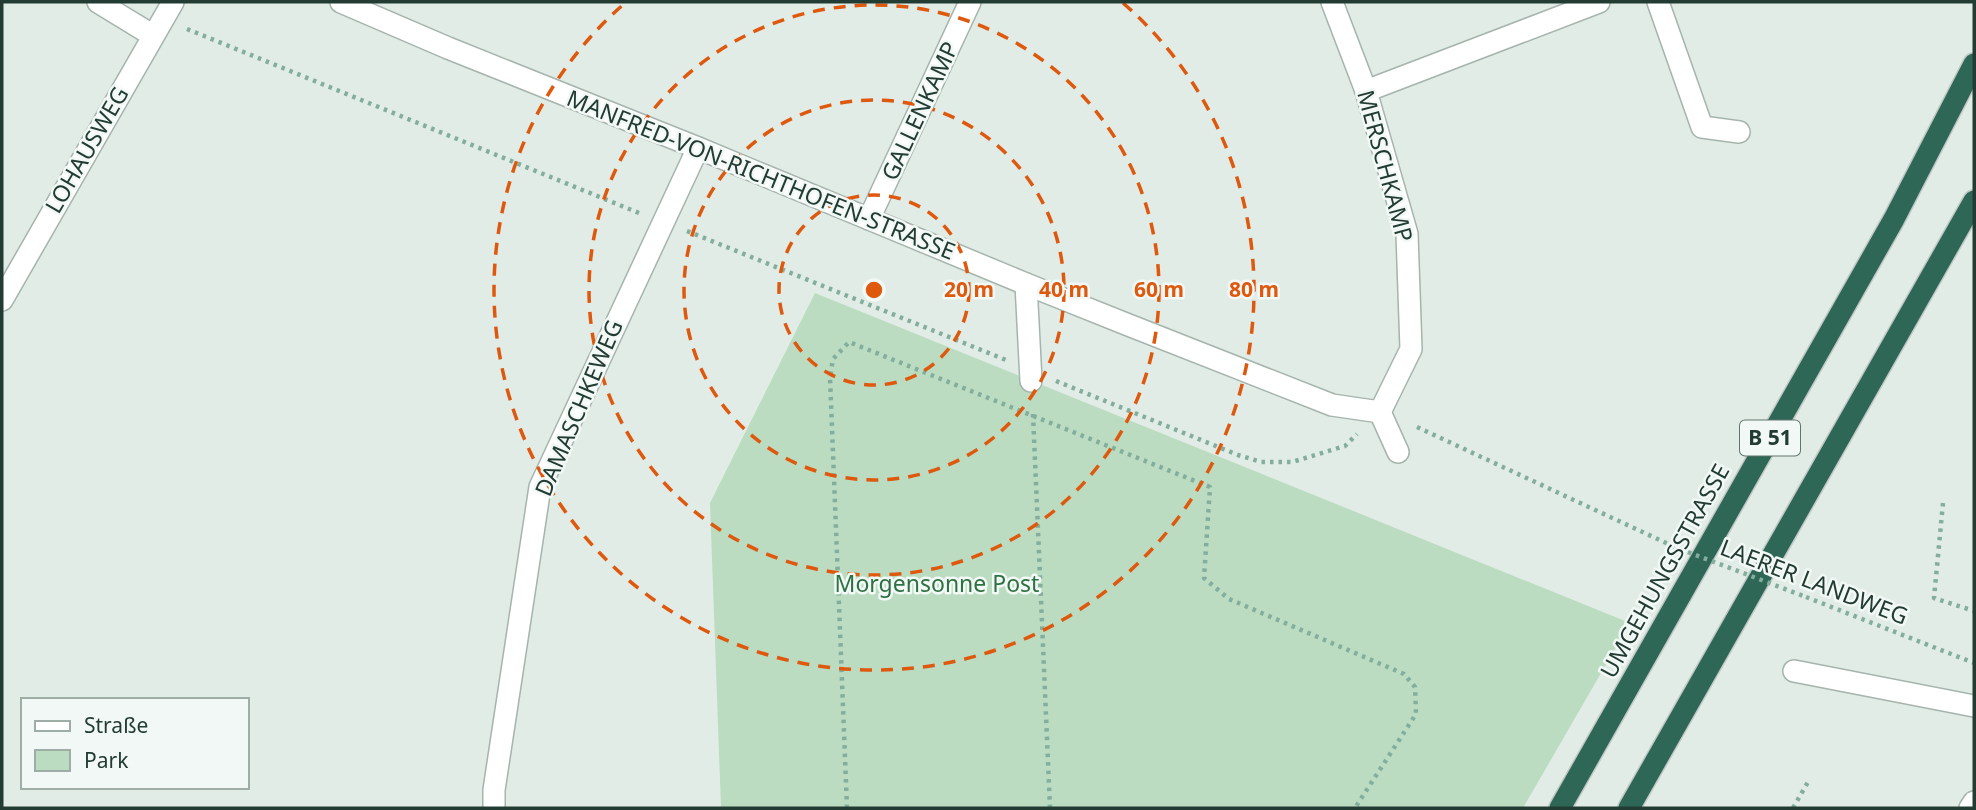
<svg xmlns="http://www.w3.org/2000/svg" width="1976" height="810" viewBox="0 0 1976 810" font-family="'Noto Sans',sans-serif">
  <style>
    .green { fill: #bbdcc1 }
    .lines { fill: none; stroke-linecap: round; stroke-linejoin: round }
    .minor-casing { stroke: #a5b4ad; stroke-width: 24 }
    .highway-casing { stroke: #c1c8c6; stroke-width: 24 }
    .path { stroke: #83ae9d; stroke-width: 4.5; stroke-dasharray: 3.5 5; stroke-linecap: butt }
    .minor { stroke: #fff; stroke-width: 21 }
    .highway { stroke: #2f6757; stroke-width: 21 }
    .path-bridge { stroke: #83ae9d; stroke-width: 4.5; stroke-dasharray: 3.5 5; stroke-linecap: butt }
    .ring { fill: none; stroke: #de580e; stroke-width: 3.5; stroke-dasharray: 12 9 }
    .labels { text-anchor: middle; stroke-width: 5; stroke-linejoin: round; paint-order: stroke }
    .shield { fill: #f2f8f5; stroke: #60746d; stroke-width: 2 }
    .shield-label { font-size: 21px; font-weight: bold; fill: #223c33 }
    .street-label { font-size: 23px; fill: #223c33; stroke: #f2f8f5 }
    .park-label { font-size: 23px; fill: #2e7142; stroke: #f2f8f5 }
    .centre { fill: #de580e; stroke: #f2f8f5; stroke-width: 3.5 }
    .ring-label { font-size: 21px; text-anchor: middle; font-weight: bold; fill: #de580e; stroke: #f2f8f5; stroke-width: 5; stroke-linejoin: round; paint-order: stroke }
  </style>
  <rect width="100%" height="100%" fill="#e2ece6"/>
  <path class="green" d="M815,293L1630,623L1523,808H721L710,503Z"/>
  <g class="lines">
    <defs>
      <g id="minor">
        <path d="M98,2L152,35"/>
        <path d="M341,2L448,48L698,148L1026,284L1126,324L1332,405L1380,412"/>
        <path d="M1332,2L1366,91L1407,234L1411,349L1380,412"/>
        <path d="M1658,2L1702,127L1739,132"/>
        <path d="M1366,91L1599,2"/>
        <path d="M869,219L970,2"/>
        <path d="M1026,284L1031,381"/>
        <path d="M2,300L173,2"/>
        <path d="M1380,412L1398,452"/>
        <path d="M1794,671L1974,706"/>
        <path d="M494,808V790L540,487L698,148"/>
        <path d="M1970,808L1974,802"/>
      </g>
      <g id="highway">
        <path d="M1560,808L1894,219L1974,64"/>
        <path d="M1629,808L1974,201"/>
      </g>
    </defs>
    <use href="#minor" class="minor-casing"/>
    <use href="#highway" class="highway-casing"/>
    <g class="path">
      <path d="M187,29L639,213"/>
      <path d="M687,231L1006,360"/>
      <path d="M1056,381L1238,455L1261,462H1292L1345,446L1357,434"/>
      <path d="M1033,414L1050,808"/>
      <path d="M1417,427L1679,549"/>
      <path d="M1943,503L1934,598L1974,611"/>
      <path d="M1806,597L1974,663"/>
      <path d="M847,808L830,377L833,359L849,342L1210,487L1204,578L1229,599L1404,674L1415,687L1416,714L1355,808"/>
      <path d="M1793,808L1808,782"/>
    </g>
    <use href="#minor" class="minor"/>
    <use href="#highway" class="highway"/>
    <path class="path-bridge" d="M1680,549L1806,597"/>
  </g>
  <g class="ring">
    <circle cx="874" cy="290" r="95"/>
    <circle cx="874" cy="290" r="190"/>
    <circle cx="874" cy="290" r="285"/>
    <path d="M1123 3A380 380 0 1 1 625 3"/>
  </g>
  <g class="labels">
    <rect class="shield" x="1740" y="420.5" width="60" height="35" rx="5"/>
    <g class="shield-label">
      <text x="1770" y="445">B 51</text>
    </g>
    <g class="street-label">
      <text transform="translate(920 111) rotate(-65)" y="8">GALLENKAMP</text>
      <text transform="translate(87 150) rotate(-60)" y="8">LOHAUSWEG</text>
      <text transform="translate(1385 166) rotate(75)" y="8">MERSCHKAMP</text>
      <text transform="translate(761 175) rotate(22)" y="8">MANFRED-VON-RICHTHOFEN-STRASSE</text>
      <text transform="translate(579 408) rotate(-67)" y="8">DAMASCHKEWEG</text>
      <text transform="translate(1665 571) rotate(-61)" y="8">UMGEHUNGSSTRASSE</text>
      <text transform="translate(1814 582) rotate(21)" y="8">LAERER LANDWEG</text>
    </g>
    <g class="park-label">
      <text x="937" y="592">Morgensonne Post</text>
    </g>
  </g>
  <circle cx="874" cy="290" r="10" class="centre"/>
  <g class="ring-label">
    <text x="969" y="297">20 m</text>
    <text x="1064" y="297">40 m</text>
    <text x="1159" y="297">60 m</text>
    <text x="1254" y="297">80 m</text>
  </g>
  <rect width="1976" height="810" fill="none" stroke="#223c33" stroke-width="7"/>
  <rect x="21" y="698" width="228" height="91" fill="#f2f8f5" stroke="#9fada7" stroke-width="2"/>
  <rect x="35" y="721" width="35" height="10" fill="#ffffff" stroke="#9fada7" stroke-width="2"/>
  <text x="84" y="733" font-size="21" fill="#223c33">Straße</text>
  <rect x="35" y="750" width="35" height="21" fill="#bbdcc1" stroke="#9fada7" stroke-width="2"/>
  <text x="84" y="768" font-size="21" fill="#223c33">Park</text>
</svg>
